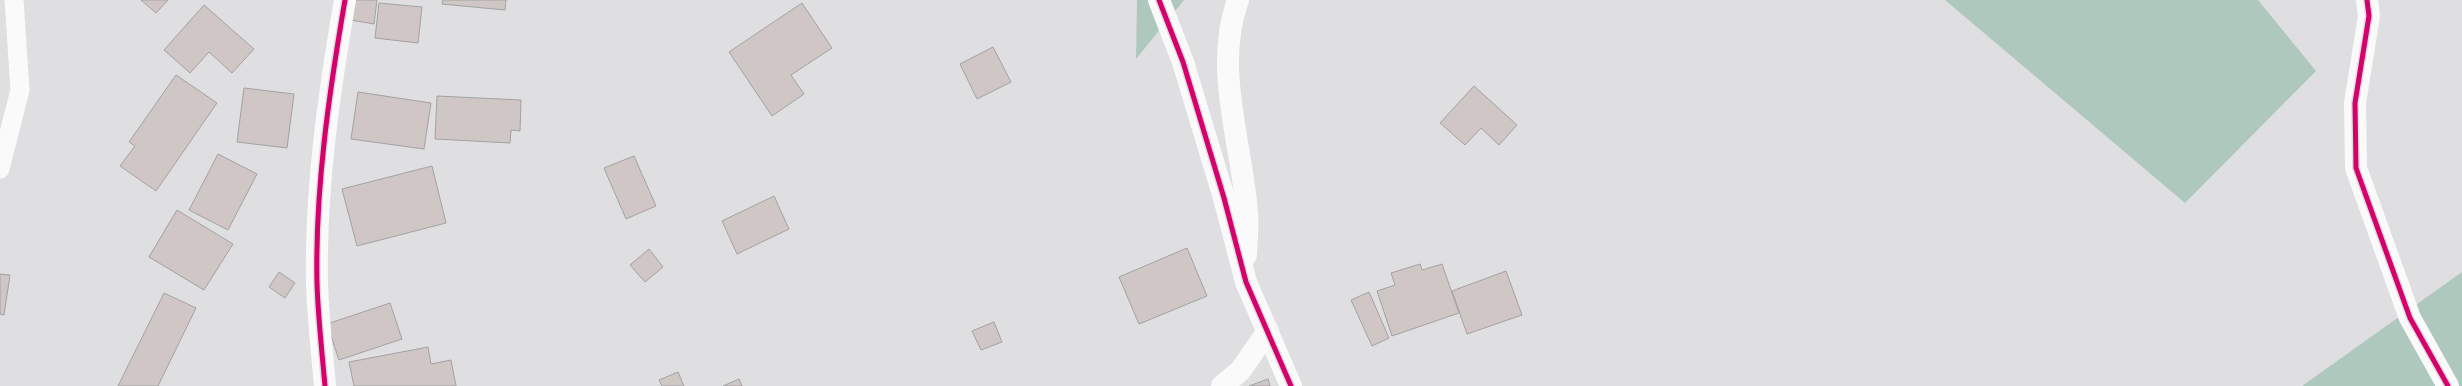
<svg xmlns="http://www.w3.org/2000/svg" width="2462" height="386" viewBox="0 0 2462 386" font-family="Inter,sans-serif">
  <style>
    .forest { fill: #afc8bd }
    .building { fill: #d0c6c5; stroke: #a3a2a2 }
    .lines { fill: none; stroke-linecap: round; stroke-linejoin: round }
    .lane { stroke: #fafafa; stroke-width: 19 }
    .street { stroke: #fafafa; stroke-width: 22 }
    .cycleway-casing { stroke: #e0dde1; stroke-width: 8 }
    .cycleway { stroke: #d6006c; stroke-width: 5 }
  </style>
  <rect width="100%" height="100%" fill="#dfdee0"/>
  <g class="forest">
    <path d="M1137,0H1184L1136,59Z"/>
    <path d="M1945,0H2258L2316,71L2185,203Z"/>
    <path d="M2462,272V386H2302Z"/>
  </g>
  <g class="building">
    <path d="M141,0H168L156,13Z"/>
    <path d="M354,0H377L374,24L351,20Z"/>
    <path d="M443,0H506L505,10L442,4Z"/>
    <path d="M379,3L422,7L418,43L375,38Z"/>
    <path d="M802,3L832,48L791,75L804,94L772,116L729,52Z"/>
    <path d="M204,5L254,49L232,73L209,52L190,73L164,50Z"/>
    <path d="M993,47L1011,82L977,99L960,64Z"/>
    <path d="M176,75L217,103L156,191L120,166L135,146L129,142Z"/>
    <path d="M1474,86L1517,125L1499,145L1481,128L1465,145L1440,123Z"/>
    <path d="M244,88L294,94L287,148L237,142Z"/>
    <path d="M358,92L431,103L424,149L351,139Z"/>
    <path d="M437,96L521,100L520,131L511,130L510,143L435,139Z"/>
    <path d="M218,154L257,174L228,230L189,210Z"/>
    <path d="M634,156L656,206L626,219L604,168Z"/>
    <path d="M432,166L446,223L357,246L342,189Z"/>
    <path d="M774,196L789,229L737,254L722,221Z"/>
    <path d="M177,210L233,244L204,290L149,257Z"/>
    <path d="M1187,248L1207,296L1139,324L1119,277Z"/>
    <path d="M649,249L663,267L645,282L630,265Z"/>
    <path d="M1420,264L1422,270L1442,264L1459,313L1392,336L1377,291L1395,285L1391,273Z"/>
    <path d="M1506,271L1522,315L1467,334L1452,291Z"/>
    <path d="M279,272L295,283L285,298L269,287Z"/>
    <path d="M0,274L10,275L4,315L0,314Z"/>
    <path d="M1369,292L1389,338L1372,346L1351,300Z"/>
    <path d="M164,293L196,308L158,386H118Z"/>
    <path d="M390,303L402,339L339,360L327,324Z"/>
    <path d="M994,322L1002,342L981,350L972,331Z"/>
    <path d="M428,347L431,364L451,360L456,386H354L349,362Z"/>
    <path d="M678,372L684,386H662L659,380Z"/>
    <path d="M739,379L742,386H723Z"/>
    <path d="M1268,379L1270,386H1249Z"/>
  </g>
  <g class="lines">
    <path class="lane" d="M0,169L20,90L14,0"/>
    <g class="street">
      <path d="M1159,0L1183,62L1224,198L1246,282L1291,386"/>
      <path d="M1238,0C1213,68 1242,143 1247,213C1248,227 1247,241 1246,255"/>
      <path d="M2367,0L2369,16L2355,103L2356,168L2410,318L2448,386"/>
      <path d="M325,386C322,352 318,317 317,283C315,189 329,93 345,0"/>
      <path d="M1222,386L1240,371L1268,331"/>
    </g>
    <defs>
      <g id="cycleway">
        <path d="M1159,0L1183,62L1224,198L1246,282L1291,386"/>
        <path d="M2367,0L2369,16L2355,103L2356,168L2410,318L2448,386"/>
        <path d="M325,386C322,352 318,317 317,283C315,189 329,93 345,0"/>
      </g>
    </defs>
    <use href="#cycleway" class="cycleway-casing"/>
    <use href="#cycleway" class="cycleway"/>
  </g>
</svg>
